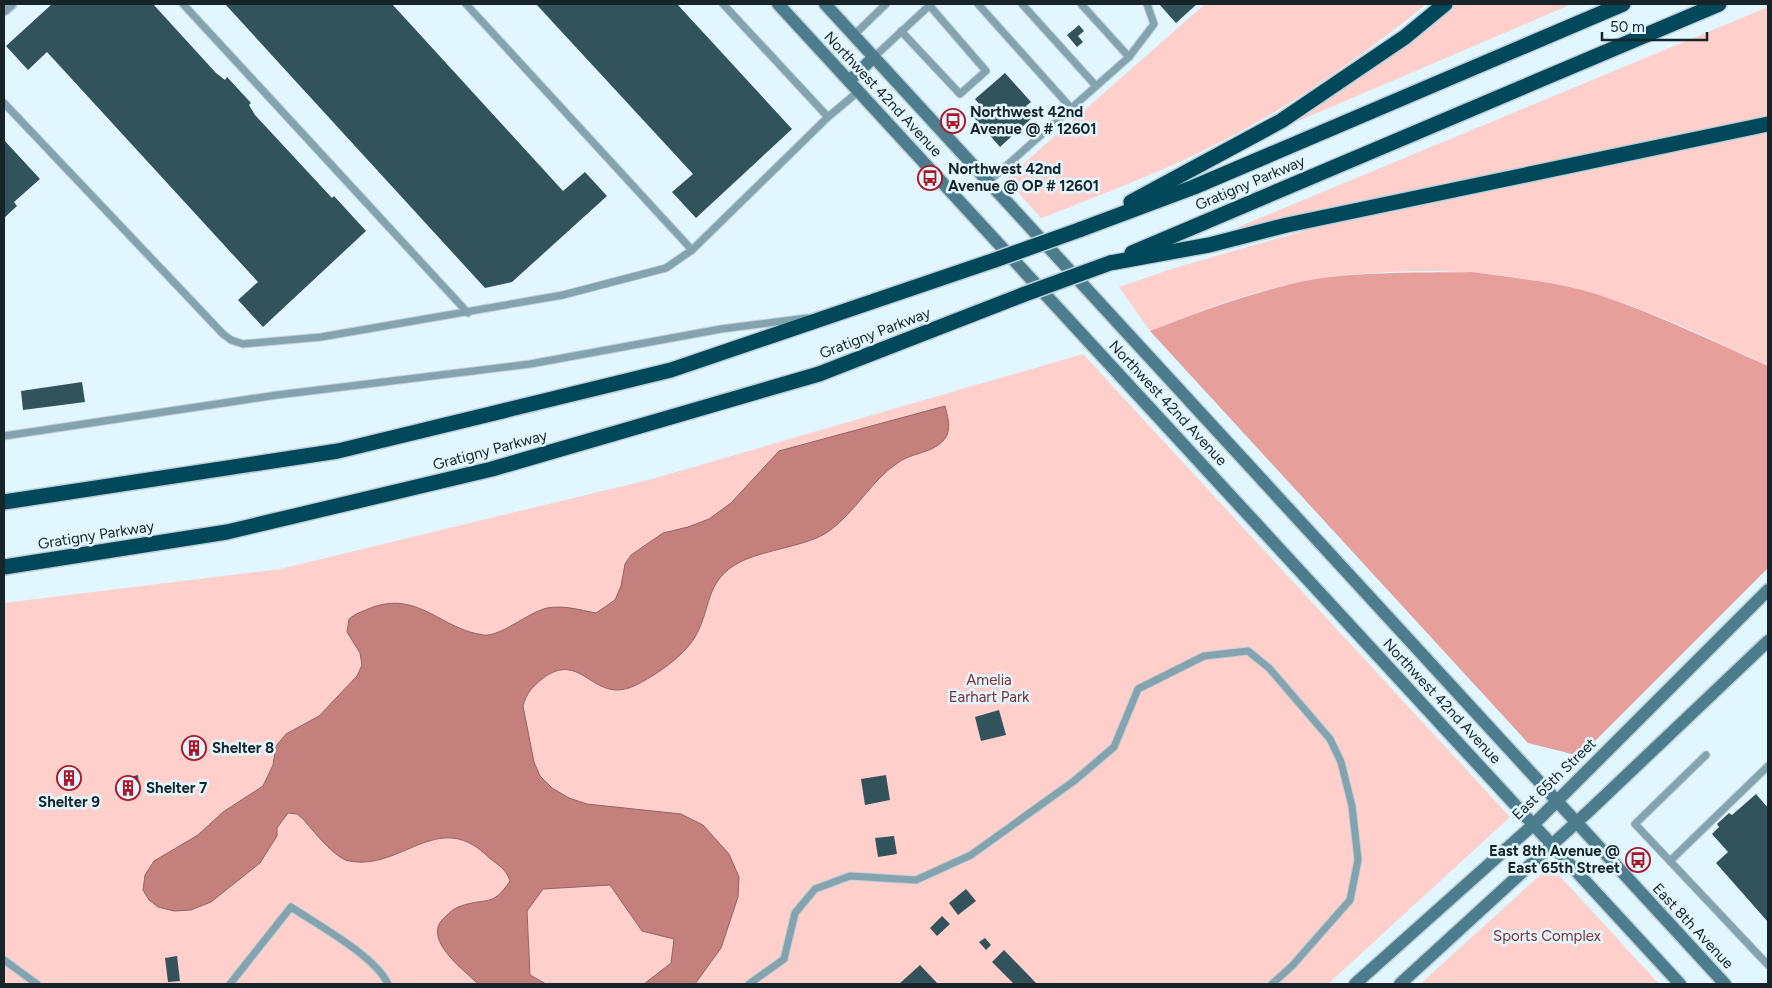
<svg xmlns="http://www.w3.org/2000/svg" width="1772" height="988" viewBox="0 0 1772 988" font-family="Figtree,sans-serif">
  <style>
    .green { fill: #ffcfcc }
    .forest { fill: #e69f9b }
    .water { fill: #c4807c; stroke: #906563 }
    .building { fill: #32525c }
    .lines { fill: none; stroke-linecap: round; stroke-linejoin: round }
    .lane-casing { stroke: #bdd0d8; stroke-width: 9 }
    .street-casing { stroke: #bdd0d8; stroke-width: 15 }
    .secondary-casing { stroke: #bdd0d8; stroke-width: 15 }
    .highway-casing { stroke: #bdd0d8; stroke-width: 18 }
    .lane { stroke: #84a3ae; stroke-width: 7 }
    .street { stroke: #84a3ae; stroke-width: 12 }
    .secondary { stroke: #4d7d8d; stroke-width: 12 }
    .highway { stroke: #01485a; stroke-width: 15 }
    .highway-bridge-casing { stroke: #bdd0d8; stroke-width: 18; stroke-linecap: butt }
    .highway-bridge { stroke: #01485a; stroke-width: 15 }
    .labels { text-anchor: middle; stroke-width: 5; stroke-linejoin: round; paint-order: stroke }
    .street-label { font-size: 15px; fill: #17252a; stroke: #e1f6fe }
    .poi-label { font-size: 15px; font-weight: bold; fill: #17252a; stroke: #e1f6fe; text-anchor: start }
    .park-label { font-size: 15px; fill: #822f2f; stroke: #e1f6fe }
  </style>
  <rect width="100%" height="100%" fill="#e1f6fe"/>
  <g class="green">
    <path d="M1205,4H1426C1366,53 1302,99 1232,136C1172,168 1104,194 1041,218L1006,179Z"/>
    <path d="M1453,4H1572L1296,122L1293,119L1410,40Z"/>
    <path d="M1768,7V116L1316,210L1238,231V227Z"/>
    <path d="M1768,130V366C1714,341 1658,313 1601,296C1504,267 1397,264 1297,283C1247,292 1198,312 1150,331L1119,287L1174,268L1321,226Z"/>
    <path d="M1083,354L1510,817L1328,984H4V603L280,569L652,479Z"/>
    <path d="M1550,872L1557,873L1659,984H1420L1541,874Z"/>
  </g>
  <path class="forest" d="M1471,272C1515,278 1560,282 1602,296C1659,315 1714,342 1768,366V568L1580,756L1528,743L1150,331C1198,312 1245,295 1295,283C1350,271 1415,273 1471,272Z"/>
  <path class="water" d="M945,406C947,415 951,425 947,435C938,453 913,452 899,462C871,480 856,512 829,531C809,546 766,549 740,562C704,581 712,608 695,637C683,657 655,676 634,686C592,705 582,648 542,679C532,687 526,694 523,706L534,762L540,776L552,788L569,798L587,804L681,814L703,825L729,854L739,877L738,897L721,948L695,984H644L671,963L674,939L642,931L610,885L543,889L527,911L530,975L546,984H478C464,970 420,938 445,917C450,912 454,908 461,906C487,897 492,908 510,881C506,867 495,864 485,854C437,810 401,871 349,861C335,859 312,829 302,818L297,814L288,813L277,828V836L260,863L211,902L191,910L174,911L158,907L149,900L143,890L145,875L154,861L198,835L223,812L263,786L273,765L276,746L286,734L319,716L357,676L362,665L360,653L347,632L349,619C356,613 364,611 373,607C419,591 442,630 484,635C500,637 529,612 547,608C565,605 579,610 596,613L615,600L621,586L625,564L631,555L663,533L688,527L709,519L731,503L779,451Z"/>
  <g class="building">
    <path d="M52,4H153L216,73L225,80L227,77L251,103L249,105L255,115L332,198L334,196L366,231L263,327L238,300L258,282L47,52L28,70L6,46Z"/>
    <path d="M225,4H392L563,191L585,172L607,196L512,282L485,288Z"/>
    <path d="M536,4H677L792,129L696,218L672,192L693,174Z"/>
    <path d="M1159,4H1197L1176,23Z"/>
    <path d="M1079,25L1084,31L1078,36L1083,42L1077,47L1067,35Z"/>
    <path d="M1005,73L1031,102L1026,106L1034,116L1000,147L969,112L979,104L975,99Z"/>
    <path d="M4,140L40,179L14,202L17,206L4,218Z"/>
    <path d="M82,382L85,402L23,410L21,391Z"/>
    <path d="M999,710L1006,735L981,741L975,717Z"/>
    <path d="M194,737L204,743L202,753L194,757L185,753V742Z"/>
    <path d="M66,769L77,773V782L70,789L63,788L60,774Z"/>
    <path d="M138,775L139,785L131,795L121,792L118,780Z"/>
    <path d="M886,775L890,800L865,805L861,779Z"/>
    <path d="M1756,794L1768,808V922L1716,863L1728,852L1712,834L1719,827L1717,824L1729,813L1732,815Z"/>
    <path d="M894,836L897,854L878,857L875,838Z"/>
    <path d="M966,889L976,901L958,915L949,903Z"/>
    <path d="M942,916L950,924L937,936L930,928Z"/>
    <path d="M985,938L991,945L986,950L979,942Z"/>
    <path d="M1004,950L1037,984H1014L992,962Z"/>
    <path d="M177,956L180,981L168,982L165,958Z"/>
    <path d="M920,965L938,984H899Z"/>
  </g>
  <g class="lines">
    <defs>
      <g id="lane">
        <path d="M183,4L468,313"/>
        <path d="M466,4L692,250"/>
        <path d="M723,4L828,117"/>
        <path d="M978,4L1072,109"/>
        <path d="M1022,4L1096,86"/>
        <path d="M1081,4L1129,57"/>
        <path d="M901,31L960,94L986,71L929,5"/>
        <path d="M854,35L886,4"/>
        <path d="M874,57L931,4"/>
        <path d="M4,103L223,334L231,340L243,344L321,337L563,295L666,268L692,250L828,117L859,91"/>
        <path d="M988,182L1129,57L1154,24L1147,4"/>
        <path d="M4,436L277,395L530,364L721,329L807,318"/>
        <path d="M1706,755L1635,824L1768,965"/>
        <path d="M1670,861L1768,766"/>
        <path d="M4,960L37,984"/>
        <path d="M230,984L291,907C318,925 375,956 388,984"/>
        <path d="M749,984L784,959L795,913L815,889L850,876L916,880L971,855L1074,781L1114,747L1138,689L1204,656L1248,651L1269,668L1330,739L1341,762L1352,806L1358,860L1350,900L1292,966L1272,984"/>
      </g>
      <path id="street" d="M4,9L10,4"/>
      <g id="secondary">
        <path d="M778,4L1680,984"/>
        <path d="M825,4L1725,984"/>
        <path d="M849,81L874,57"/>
        <path d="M1355,984L1533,825L1768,590"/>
        <path d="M1400,984L1590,810L1768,641"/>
      </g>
      <g id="highway">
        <path d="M1131,202L1281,121L1405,37L1445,4"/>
        <path d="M1079,230L1194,187L1623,4"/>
        <path d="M1132,253L1719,4"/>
        <path d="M1110,263L1209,245L1287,225L1768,124"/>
        <path d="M4,502L338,451L671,370L995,260"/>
        <path d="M4,567L227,532L492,469L819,374L1025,294"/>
      </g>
    </defs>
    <use href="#lane" class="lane-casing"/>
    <use href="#street" class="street-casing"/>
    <use href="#secondary" class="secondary-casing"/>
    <use href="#highway" class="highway-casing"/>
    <use href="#lane" class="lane"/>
    <use href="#street" class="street"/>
    <use href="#secondary" class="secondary"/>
    <use href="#highway" class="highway"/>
    <defs>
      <g id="highway-bridge">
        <path d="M995,260L1079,230"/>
        <path d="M1025,294L1110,263"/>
      </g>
    </defs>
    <use href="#highway-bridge" class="highway-bridge-casing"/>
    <use href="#highway-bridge" class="highway-bridge"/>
  </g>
  <defs>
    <symbol id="bus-ring" viewBox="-11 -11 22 22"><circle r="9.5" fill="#e1f6fe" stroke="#ab1727" stroke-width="1.5"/><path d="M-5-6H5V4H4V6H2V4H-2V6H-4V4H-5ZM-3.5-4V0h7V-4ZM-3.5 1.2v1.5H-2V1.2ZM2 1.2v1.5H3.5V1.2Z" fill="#ab1727"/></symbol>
    <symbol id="building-ring" viewBox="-11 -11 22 22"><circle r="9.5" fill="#e1f6fe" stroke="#ab1727" stroke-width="1.5"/><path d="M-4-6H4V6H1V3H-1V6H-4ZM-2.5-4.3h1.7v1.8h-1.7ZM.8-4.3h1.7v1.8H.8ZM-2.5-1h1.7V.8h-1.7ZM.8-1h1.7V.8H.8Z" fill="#ab1727"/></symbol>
  </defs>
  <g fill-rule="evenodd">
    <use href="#bus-ring" x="939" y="107" width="28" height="28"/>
    <use href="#bus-ring" x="916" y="164" width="28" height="28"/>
    <use href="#building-ring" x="180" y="734" width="28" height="28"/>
    <use href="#building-ring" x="55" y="764" width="28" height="28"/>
    <use href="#building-ring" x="114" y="774" width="28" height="28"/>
    <use href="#bus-ring" x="1624" y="846" width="28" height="28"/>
  </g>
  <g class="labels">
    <g class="street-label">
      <text transform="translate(883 94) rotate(47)" y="5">Northwest 42nd Avenue</text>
      <text transform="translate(1250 183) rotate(-23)" y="5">Gratigny Parkway</text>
      <text transform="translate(875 333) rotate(-21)" y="5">Gratigny Parkway</text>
      <text transform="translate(1168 403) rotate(47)" y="5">Northwest 42nd Avenue</text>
      <text transform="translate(490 450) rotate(-15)" y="5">Gratigny Parkway</text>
      <text transform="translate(96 535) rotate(-9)" y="5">Gratigny Parkway</text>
      <text transform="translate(1442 701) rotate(47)" y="5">Northwest 42nd Avenue</text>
      <text transform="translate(1554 779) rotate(-44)" y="5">East 65th Street</text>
      <text transform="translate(1693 926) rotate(47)" y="5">East 8th Avenue</text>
    </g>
    <g class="poi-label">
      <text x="970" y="117">Northwest 42nd<tspan x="970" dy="17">Avenue @ # 12601</tspan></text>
      <text x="948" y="174">Northwest 42nd<tspan x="948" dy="17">Avenue @ OP # 12601</tspan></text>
      <text x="212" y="753">Shelter 8</text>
      <text x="146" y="793">Shelter 7</text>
      <text x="69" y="807" text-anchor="middle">Shelter 9</text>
      <text x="1620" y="856" text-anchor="end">East 8th Avenue @<tspan x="1620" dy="17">East 65th Street</tspan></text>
    </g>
    <g class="park-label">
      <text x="989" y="685">Amelia<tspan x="989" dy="17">Earhart Park</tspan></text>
      <text x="1547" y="941">Sports Complex</text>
    </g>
  </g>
  <rect width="1772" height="988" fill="none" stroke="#17252a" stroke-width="10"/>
  <path d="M1602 32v8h105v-8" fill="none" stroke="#17252a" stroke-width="2.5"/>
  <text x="1610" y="32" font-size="15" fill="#17252a" stroke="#e1f6fe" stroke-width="4" paint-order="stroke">50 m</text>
</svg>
